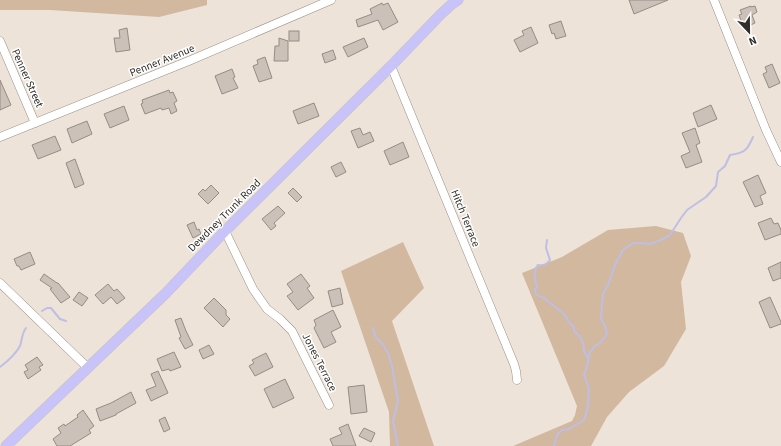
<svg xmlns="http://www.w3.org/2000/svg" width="781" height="446" viewBox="0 0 781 446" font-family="'Source Sans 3',sans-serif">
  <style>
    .green { fill: #d1b89f }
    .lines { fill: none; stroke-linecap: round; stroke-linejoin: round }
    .stream { stroke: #bfbee4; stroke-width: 2 }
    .building { fill: #ccc1b8; stroke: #958c83 }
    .minor-casing { stroke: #9a9087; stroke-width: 9 }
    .major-casing { stroke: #c5c4c3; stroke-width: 11 }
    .minor { stroke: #fff; stroke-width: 8 }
    .major { stroke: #c8c4fa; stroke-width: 10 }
    .labels { text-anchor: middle; stroke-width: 3; stroke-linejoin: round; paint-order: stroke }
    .street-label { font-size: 11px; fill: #312d2a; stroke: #fff }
  </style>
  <rect width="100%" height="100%" fill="#ede3d9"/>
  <g class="green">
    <path d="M0,0H207V5L159,17L50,10H0Z"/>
    <path d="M656,226L683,233L691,256L681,282L686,329L664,366L629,392L607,417L591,446H513L572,421L575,415L577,406L522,273L562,257L608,230Z"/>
    <path d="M403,242L424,288L392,321L434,446H390L389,412L341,271Z"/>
  </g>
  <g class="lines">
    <g class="stream">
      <path d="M547,240L546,248L550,260C547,264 543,266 538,265C533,271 534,279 537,287L535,289L536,294L539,296L544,298L564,314L569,322L574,327V331C580,336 585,343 584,351L588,358"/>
      <path d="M42,311L47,308H51L60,319L66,321"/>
      <path d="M373,328L375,335L378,340L382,343L388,353L392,366L398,401L393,421L398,446"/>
      <path d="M0,367C8,361 15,355 20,346C22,340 22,333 26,328"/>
      <path d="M554,446L557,435L562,430L569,429L584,420L588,407L589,388L584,375L587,366L590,352L595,346L600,343L607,334L605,326L601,319L603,294L608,285L615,265L623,250L633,243H642L649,244L659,241L670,235L681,218L687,210L706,197L716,186L718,172L725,166L730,155C744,153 747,151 753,137"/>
    </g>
  </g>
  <g class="building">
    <path d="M629,0H668L634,14Z"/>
    <path d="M382,3L383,5L388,3L398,22L383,30L378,20L358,27L356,20L372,14L370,9Z"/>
    <path d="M751,6V7L755,6L757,12L752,15L755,23L744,28L739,15L742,14L740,10Z"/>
    <path d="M561,21L566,36L556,39L554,33L552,34L549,25Z"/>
    <path d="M531,27L538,43L520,52L514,40L524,35L522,31Z"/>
    <path d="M127,28L130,50L116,52L114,38H120L119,30Z"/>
    <rect x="289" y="31" width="10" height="10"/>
    <path d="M279,38L288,41V61H274L275,46H279Z"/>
    <path d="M364,38L368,47L348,57L343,47Z"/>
    <path d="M333,50L336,59L325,63L322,54Z"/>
    <path d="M265,57L272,78L259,82L253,66L258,64L257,60Z"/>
    <path d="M772,64L780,83L769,88L763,74L767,72L765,67Z"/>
    <path d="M232,69L235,77L233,78L238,88L222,94L215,76Z"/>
    <path d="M0,80L11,105L0,110Z"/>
    <path d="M169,90L170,93L173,92L177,101L174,103L177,111L171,114L169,108L162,110L161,108L145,114L141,104L143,103L142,100Z"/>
    <path d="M314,103L319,116L298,124L293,111Z"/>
    <path d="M711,105L717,119L698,127L693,113Z"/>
    <path d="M124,106L129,120L110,128L104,114Z"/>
    <path d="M87,121L92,134L72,143L67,129Z"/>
    <path d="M360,128L363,135L370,132L374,141L358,148L351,131Z"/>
    <path d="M695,128L700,143L696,145L702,162L686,168L681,156L690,152L682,133Z"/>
    <path d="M55,136L61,150L38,159L32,145Z"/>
    <path d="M403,142L409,157L390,165L384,151Z"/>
    <path d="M75,159L84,184L75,188L66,163Z"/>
    <path d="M341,162L346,172L336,177L331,167Z"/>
    <path d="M758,175L766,193L760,196L763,204L755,207L743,182Z"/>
    <path d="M211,185L219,193L208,204L198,194L203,189L205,191Z"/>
    <path d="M293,188L302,197L297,202L288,193Z"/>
    <path d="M278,206L285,213L274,223L276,226L271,230L262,219Z"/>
    <path d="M771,218L774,224L778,223L781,230V234L765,240L758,223Z"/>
    <path d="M194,222L197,230L199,229L201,234L193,238L187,225Z"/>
    <path d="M30,252L35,264L21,270L19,266H17L14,259Z"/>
    <path d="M781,262V278L773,281L768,268Z"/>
    <path d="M44,274L57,283H58L70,297L61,303L50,289L52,288L40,280Z"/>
    <path d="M301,274L310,286L307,288L314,298L298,310L287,296L293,292L287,284Z"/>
    <path d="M108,284L114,291L117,289L125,298L117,304L111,297L103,304L95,295Z"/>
    <path d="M340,288L343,304L332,307L328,291Z"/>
    <path d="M79,292L88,298L82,306L73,300Z"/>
    <path d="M770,297L781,322V324L770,328L759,302Z"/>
    <path d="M214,298L226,310V315L230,319L223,327L204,308Z"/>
    <path d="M333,310L341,327L331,332L336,342L324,348L314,328L316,325L314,320Z"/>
    <path d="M181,318L186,331L193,345L185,349L179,338L181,337L175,320Z"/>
    <path d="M209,345L214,354L203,359L199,350Z"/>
    <path d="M174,352L181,367L170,371L169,369L162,371L157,359Z"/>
    <path d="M266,353L273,367L255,376L249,366L254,363L252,360Z"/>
    <path d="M37,357L43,365L39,367L41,370L28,379L24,372L28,370L25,365Z"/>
    <path d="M158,371L168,393L151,401L146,390L156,386L151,374Z"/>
    <path d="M285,379L294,398L273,408L264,389Z"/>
    <path d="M364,385L367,412L351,414L348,387Z"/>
    <path d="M131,392L136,403L116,414V415L100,421L96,409L111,403Z"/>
    <path d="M83,410L94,426L89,430L91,433L70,446H57L53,439L61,433L58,428L64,424L65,426L78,417L77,415Z"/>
    <path d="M165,417L170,429L164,432L159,420Z"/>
    <path d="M348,424L356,446H333L330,439L342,434L339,428Z"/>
    <path d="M364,428L375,433L371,442L359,436Z"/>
  </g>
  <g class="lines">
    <defs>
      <g id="minor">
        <path d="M714,0L766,130L781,162"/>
        <path d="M0,41L35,123"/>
        <path d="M391,66L514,364L516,371L517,380"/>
        <path d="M0,137L191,60L331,0"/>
        <path d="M225,231L253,289L267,309L280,319L292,331L329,405"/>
        <path d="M0,283L88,368"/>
      </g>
      <path id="major" d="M6,446L166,293L225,231L391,66L441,14L452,4L458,0"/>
    </defs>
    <use href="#minor" class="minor-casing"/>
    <use href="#major" class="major-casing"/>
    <use href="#minor" class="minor"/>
    <use href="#major" class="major"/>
  </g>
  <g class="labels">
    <g class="street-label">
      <text transform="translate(162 60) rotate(-22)" y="4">Penner Avenue</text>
      <text transform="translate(28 78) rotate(66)" y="4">Penner Street</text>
      <text transform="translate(224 215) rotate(-45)" y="4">Dewdney Trunk Road</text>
      <text transform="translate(466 218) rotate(68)" y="4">Hitch Terrace</text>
      <text transform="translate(320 362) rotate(63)" y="4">Jones Terrace</text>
    </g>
  </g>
  <g transform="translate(749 32) rotate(158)" stroke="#ffffff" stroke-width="3" paint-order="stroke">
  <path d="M0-3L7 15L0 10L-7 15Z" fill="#312d2a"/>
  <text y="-6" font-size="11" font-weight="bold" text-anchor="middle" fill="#312d2a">N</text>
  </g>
</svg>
